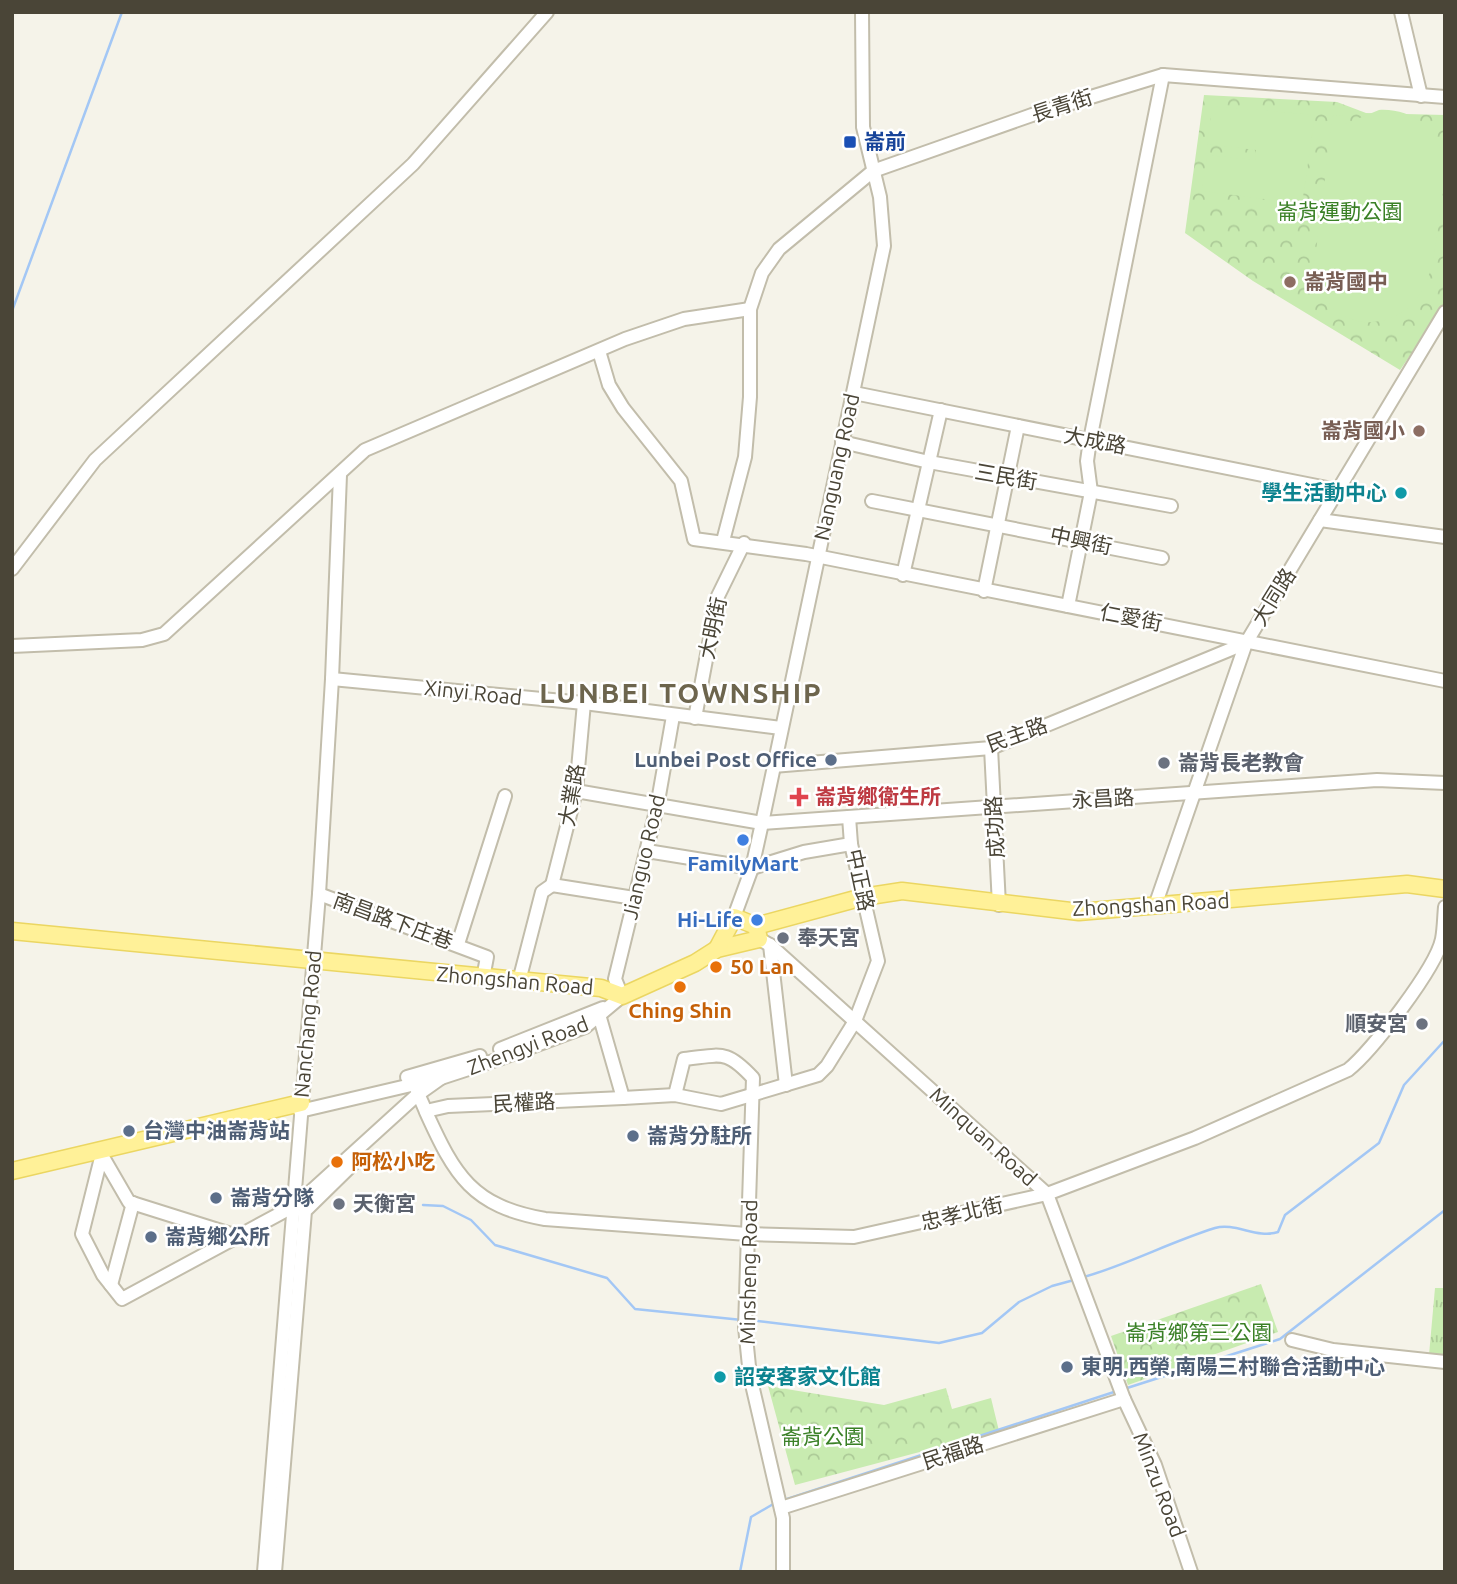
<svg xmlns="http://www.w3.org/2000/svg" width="1457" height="1584" viewBox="0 0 1457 1584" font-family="Ubuntu,'Noto Sans TC',sans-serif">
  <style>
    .grass { fill: url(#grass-tufts) }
    .park { fill: url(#park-crowns) }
    .pitch { fill: #c8ebb0 }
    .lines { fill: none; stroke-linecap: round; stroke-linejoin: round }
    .stream { stroke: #a3c7f5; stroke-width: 2.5 }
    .minor-casing { stroke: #c2bdab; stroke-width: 16 }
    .major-casing { stroke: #ebd662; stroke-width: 19 }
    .minor { stroke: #fff; stroke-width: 12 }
    .major { stroke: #fff198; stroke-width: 16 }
    .transit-dot { fill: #1a4fb4; stroke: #fff; stroke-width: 2.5 }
    .education-dot { fill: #8d6e63; stroke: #fff; stroke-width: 2.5 }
    .culture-dot { fill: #0f9aa8; stroke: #fff; stroke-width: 2.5 }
    .service-dot { fill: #5c6f8a; stroke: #fff; stroke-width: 2.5 }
    .worship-dot { fill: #6b7280; stroke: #fff; stroke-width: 2.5 }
    .health-dot { fill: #e0444e; stroke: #fff; stroke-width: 2.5 }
    .shop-dot { fill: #3f7fe0; stroke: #fff; stroke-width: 2.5 }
    .food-dot { fill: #e8710a; stroke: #fff; stroke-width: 2.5 }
    .labels { text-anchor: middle; stroke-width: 5; stroke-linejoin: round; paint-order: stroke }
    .street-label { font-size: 21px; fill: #4a4537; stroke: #fff }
    .transit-label { font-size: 21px; font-weight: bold; fill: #164399; stroke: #fff; text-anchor: start }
    .park-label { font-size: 21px; fill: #3a8026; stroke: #fff }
    .education-label { font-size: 21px; font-weight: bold; fill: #785e54; stroke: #fff; text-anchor: start }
    .culture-label { font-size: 21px; font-weight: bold; fill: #0d838f; stroke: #fff; text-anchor: end }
    .service-label { font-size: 21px; font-weight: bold; fill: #4e5e75; stroke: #fff; text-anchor: start }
    .worship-label { font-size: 21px; font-weight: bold; fill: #5b616d; stroke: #fff; text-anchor: start }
    .health-label { font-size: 21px; font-weight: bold; fill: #be3a42; stroke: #fff; text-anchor: start }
    .shop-label { font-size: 21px; font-weight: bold; fill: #366cbe; stroke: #fff }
    .food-label { font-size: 21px; font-weight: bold; fill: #c56008; stroke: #fff; text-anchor: start }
    .district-label { font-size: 28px; font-weight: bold; letter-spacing: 2px; fill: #6d654d; stroke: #fff }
  </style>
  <defs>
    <pattern id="grass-tufts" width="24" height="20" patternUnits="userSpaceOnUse" patternTransform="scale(1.75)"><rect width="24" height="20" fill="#c8ebb0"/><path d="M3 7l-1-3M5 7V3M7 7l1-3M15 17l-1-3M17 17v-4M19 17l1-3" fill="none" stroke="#adcb98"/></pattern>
    <pattern id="park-crowns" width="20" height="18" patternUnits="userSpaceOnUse" patternTransform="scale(1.75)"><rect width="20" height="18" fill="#c8ebb0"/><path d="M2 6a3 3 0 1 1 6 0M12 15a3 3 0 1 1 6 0" fill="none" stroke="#adcb98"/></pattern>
  </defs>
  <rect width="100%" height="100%" fill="#f5f3e9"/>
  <path class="grass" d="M1435,1288H1445V1357L1429,1355Z"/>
  <g class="park">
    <path d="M1204,95L1337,102L1366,113L1445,115V305L1400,370L1253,281L1185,233Z"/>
    <path d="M1261,1284L1278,1332L1128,1385L1111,1336Z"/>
    <path d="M768,1386L884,1405L946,1388L952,1409L991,1398L999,1431L795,1485Z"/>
  </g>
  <g class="pitch">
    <path d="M1212,106L1315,115L1302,204L1202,191L1207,155L1255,160L1256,150L1207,144Z"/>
    <path d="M1379,110C1410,108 1439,128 1444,160C1447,177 1441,201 1439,218C1434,257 1432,301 1391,318C1378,323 1362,324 1349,318C1338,313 1326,305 1324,293L1311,291L1333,115L1345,116V124Z"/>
  </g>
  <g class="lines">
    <g class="stream">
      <path d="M12,311L122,12"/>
      <path d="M423,1205L443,1206L471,1220L495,1245L607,1278L635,1309L742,1320"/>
      <path d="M1084,1277C1129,1264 1170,1242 1215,1228C1235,1222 1257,1239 1278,1232L1285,1215L1379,1143L1404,1085L1445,1040"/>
      <path d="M749,1320L939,1343L982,1333L1019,1302L1052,1286L1074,1280"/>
      <path d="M1124,1389L1280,1339L1445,1210"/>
      <path d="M784,1500L1117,1391"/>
      <path d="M740,1572L751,1517L775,1503"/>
    </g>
    <defs>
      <g id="minor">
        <path d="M1401,12L1421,96"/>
        <path d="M599,351L609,385L623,408L681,481L694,539L806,554L1445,681"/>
        <path d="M854,393L1337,490"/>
        <path d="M842,442L929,462L1171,506"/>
        <path d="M872,501L1162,558"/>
        <path d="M1320,520L1445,537"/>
        <path d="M723,541L745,457L750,397V309L762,273L779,249L873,171L1032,115L1163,75L1445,97"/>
        <path d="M12,569L95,460L413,164L547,12"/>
        <path d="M903,575L941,410"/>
        <path d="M984,591L1018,426"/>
        <path d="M1068,606L1091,492L1087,461L1090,440L1163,75"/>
        <path d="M12,646L142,640L164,634L365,450L625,339L684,319L750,309"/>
        <path d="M332,679L584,703L781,728"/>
        <path d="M695,718L718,596L744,543"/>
        <path d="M991,748L999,905"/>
        <path d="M773,766L991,748L1246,643"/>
        <path d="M576,791L762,823L1377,780L1445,783"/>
        <path d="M647,851L752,868L804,852L851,844"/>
        <path d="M552,885L576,791L584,703"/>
        <path d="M552,885L634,898"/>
        <path d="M319,894L487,957L483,978"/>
        <path d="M1155,906L1246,643L1445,312"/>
        <path d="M734,917L752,868L762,823L884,246L880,197L863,127L862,12"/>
        <path d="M759,939L770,945L1047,1194L1124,1399L1155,1465L1191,1572"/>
        <path d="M458,944L505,796"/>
        <path d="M770,945L786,1085"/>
        <path d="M519,981L542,892L552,885"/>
        <path d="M622,996L615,979L657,807L673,716"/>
        <path d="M598,1011L623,1098L675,1095L721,1104L818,1075L827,1066L855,1021L878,961L851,844L849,817"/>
        <path d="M500,1049L603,1008"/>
        <path d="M413,1076C415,1090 421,1099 426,1112C455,1176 472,1206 545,1219L747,1234L854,1237L1047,1194L1195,1138L1348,1070C1372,1051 1436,968 1442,939C1444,929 1444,917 1445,907"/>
        <path d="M407,1077L480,1056"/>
        <path d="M675,1095L684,1059C722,1055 726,1049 753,1078L745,1327L750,1376L783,1518V1572"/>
        <path d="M300,1111L441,1078L499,1059L585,1027L622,996"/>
        <path d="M426,1111L448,1106L623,1098"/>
        <path d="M100,1152L129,1202L237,1236"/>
        <path d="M101,1158L82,1234L103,1275L122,1299L296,1205L417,1095L441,1078L445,1068"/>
        <path d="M111,1285L133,1203"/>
        <path d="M1292,1340L1333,1350L1445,1362"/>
        <path d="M781,1508L1124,1399"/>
        <path d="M264,1572L319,894L332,679L340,475"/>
        <path d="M275,1572L305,1211L356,1161"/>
      </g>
      <g id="major">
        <path d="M756,926L863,897L902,891L1079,912L1407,884L1445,889"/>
        <path d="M12,931L601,988L622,996L695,963L717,949L759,939L756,926"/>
        <path d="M717,949L734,917L756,926"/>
        <path d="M12,1171L301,1103"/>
      </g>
    </defs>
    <use href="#minor" class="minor-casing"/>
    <use href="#major" class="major-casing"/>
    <use href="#minor" class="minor"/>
    <use href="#major" class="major"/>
  </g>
  <rect class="transit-dot" x="843" y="135" width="14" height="14" rx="3.5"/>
  <g class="education-dot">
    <circle cx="1290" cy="282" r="7"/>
    <circle cx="1419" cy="431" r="7"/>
  </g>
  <g class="culture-dot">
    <circle cx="1401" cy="493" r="7"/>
    <circle cx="720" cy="1377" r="7"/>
  </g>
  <g class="service-dot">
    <circle cx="831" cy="760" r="7"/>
    <circle cx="129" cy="1131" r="7"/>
    <circle cx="633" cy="1136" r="7"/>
    <circle cx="216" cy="1198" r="7"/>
    <circle cx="151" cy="1237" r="7"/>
    <circle cx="1067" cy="1367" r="7"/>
  </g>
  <g class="worship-dot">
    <circle cx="1164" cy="763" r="7"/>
    <circle cx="783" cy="938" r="7"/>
    <circle cx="1422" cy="1024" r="7"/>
    <circle cx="339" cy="1204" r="7"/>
  </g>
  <path class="health-dot" d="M795.5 786.5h7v7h7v7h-7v7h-7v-7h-7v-7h7z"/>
  <g class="shop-dot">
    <circle cx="743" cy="840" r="7"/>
    <circle cx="757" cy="920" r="7"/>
  </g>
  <g class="food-dot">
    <circle cx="716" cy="967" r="7"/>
    <circle cx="680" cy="987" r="7"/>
    <circle cx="337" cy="1162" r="7"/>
  </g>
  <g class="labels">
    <g class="street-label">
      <text transform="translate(1062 106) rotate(-18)" y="7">長青街</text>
      <text transform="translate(1095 441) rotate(11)" y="7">大成路</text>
      <text transform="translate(837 467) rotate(-78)" y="7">Nanguang Road</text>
      <text transform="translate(1006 477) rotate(10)" y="7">三民街</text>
      <text transform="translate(1081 541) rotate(12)" y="7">中興街</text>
      <text transform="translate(1274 597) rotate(-58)" y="7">大同路</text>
      <text transform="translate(1131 618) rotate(11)" y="7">仁愛街</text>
      <text transform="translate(713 628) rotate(-78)" y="7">大明街</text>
      <text transform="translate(473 693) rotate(6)" y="7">Xinyi Road</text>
      <text transform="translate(1017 735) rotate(-20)" y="7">民主路</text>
      <text transform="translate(572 795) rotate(-80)" y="7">大業路</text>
      <text transform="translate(1103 799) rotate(-3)" y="7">永昌路</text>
      <text transform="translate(995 827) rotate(-93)" y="7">成功路</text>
      <text transform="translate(644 857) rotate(-77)" y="7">Jianguo Road</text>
      <text transform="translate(860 880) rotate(78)" y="7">中正路</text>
      <text transform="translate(1151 905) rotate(-3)" y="7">Zhongshan Road</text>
      <text transform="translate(393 921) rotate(20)" y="7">南昌路下庄巷</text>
      <text transform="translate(515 981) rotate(5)" y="7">Zhongshan Road</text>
      <text transform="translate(308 1024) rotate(-85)" y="7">Nanchang Road</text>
      <text transform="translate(528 1046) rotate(-21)" y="7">Zhengyi Road</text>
      <text transform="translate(524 1103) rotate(-3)" y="7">民權路</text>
      <text transform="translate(983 1137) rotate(42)" y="7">Minquan Road</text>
      <text transform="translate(962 1214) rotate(-13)" y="7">忠孝北街</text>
      <text transform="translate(749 1272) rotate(-89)" y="7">Minsheng Road</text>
      <text transform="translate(953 1453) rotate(-18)" y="7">民福路</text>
      <text transform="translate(1159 1485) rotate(69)" y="7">Minzu Road</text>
    </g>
    <g class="transit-label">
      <text x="864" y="149">崙前</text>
    </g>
    <g class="park-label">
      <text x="1340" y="219">崙背運動公園</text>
      <text x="1199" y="1340">崙背鄉第三公園</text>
      <text x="823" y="1444">崙背公園</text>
    </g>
    <g class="education-label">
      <text x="1304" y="289">崙背國中</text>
      <text x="1405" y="438" text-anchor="end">崙背國小</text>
    </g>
    <g class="culture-label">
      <text x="1387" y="500">學生活動中心</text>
      <text x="734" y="1384" text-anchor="start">詔安客家文化館</text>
    </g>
    <g class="service-label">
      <text x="817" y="767" text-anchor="end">Lunbei Post Office</text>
      <text x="143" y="1138">台灣中油崙背站</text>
      <text x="647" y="1143">崙背分駐所</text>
      <text x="230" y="1205">崙背分隊</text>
      <text x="165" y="1244">崙背鄉公所</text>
      <text x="1081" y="1374">東明,西榮,南陽三村聯合活動中心</text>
    </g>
    <g class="worship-label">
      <text x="1178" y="770">崙背長老教會</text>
      <text x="797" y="945">奉天宮</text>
      <text x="1408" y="1031" text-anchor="end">順安宮</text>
      <text x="353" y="1211">天衡宮</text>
    </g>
    <g class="health-label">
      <text x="815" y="804">崙背鄉衛生所</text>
    </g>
    <g class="shop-label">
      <text x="743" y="871">FamilyMart</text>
      <text x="743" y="927" text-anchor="end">Hi-Life</text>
    </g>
    <g class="food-label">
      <text x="730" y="974">50 Lan</text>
      <text x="680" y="1018" text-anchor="middle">Ching Shin</text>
      <text x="351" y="1169">阿松小吃</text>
    </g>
    <g class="district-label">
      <text x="681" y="703">LUNBEI TOWNSHIP</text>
    </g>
  </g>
  <rect width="1457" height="1584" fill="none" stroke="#4a4537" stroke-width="28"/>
</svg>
